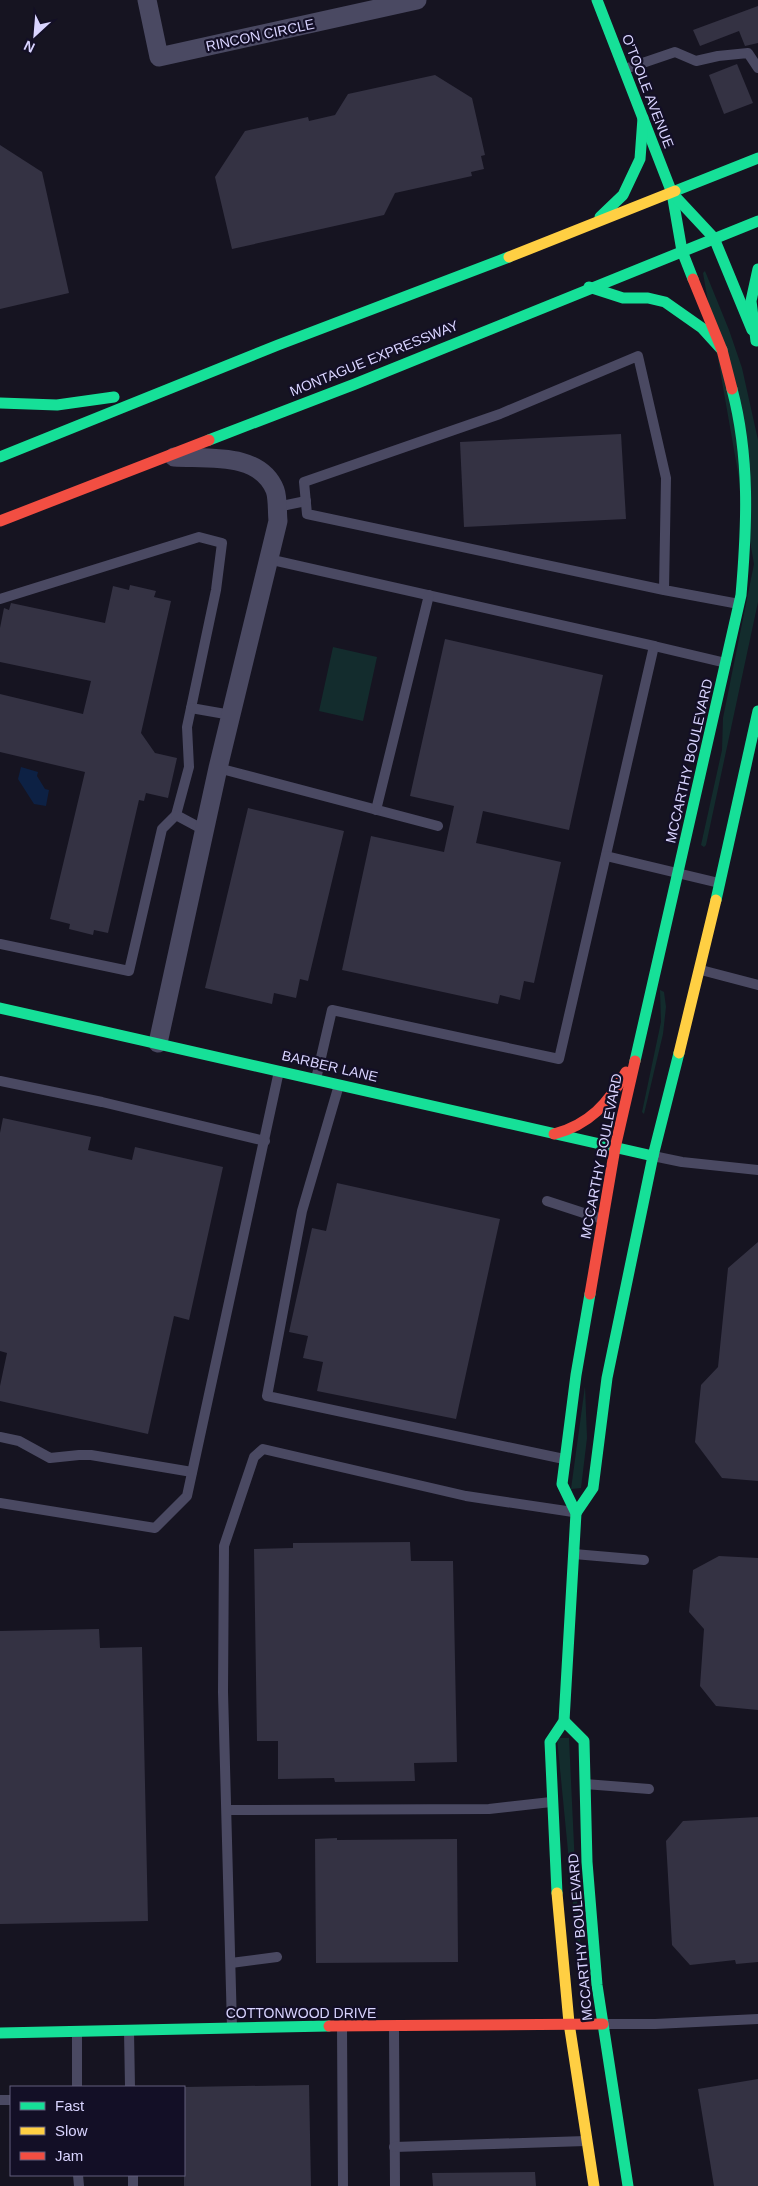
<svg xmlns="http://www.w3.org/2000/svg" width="758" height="2186" viewBox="0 0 758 2186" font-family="Helvetica,sans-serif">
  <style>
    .green { fill: #132c2d }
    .water { fill: #0d2144 }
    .building { fill: #343243 }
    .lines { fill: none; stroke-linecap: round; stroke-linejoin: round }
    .lane { stroke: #4a4962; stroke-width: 10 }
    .street { stroke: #4a4962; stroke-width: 19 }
    .fast { stroke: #16e098; stroke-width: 11 }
    .slow { stroke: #ffcf43; stroke-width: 11 }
    .jam { stroke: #f24e42; stroke-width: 11 }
    .labels { text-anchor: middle; stroke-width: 4.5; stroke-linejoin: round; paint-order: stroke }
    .street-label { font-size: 14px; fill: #d9d4ff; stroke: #130f26 }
  </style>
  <rect width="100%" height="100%" fill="#161421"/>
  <g class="green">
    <path d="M705,271L729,330L742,368L758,440V602L706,845L704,847L701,845L703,836L722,750L723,718L754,564L703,273Z"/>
    <path d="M333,647L377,657L363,721L319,711Z"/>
    <path d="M660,990L664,992L666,1007L663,1034L644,1114L642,1112L661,1022Z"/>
    <path d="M585,1386L587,1438L581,1488L571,1489Z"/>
    <path d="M557,1738H569L576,1888L583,1977H582L580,1974Z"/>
  </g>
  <path class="water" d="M21,767L38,772L37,776L45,789L49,790L46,806L34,804L18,779Z"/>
  <g class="building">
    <path d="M758,6V43L745,46L739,31L700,46L693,30Z"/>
    <path d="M737,64L753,103L724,114L709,75Z"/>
    <path d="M435,75L472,98L485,155L481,156L484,169L471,172L472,176L395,193L384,215L232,249L215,177L245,131L308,117L309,121L335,115L348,94Z"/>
    <path d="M0,145L42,172L69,293L0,309Z"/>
    <path d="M621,434L626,519L464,527L460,442Z"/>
    <path d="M130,585L156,591L154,597L171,601L141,733L155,753L177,758L168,798L146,793L144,801L139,800L108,933L94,930L93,935L69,929L70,924L50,919L85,772L0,752V694L83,714L91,681L0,662V628L4,608L9,610L11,603L105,623L113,586L129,590Z"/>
    <path d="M445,639L603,675L569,830L483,811L476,843L561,862L534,983L524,981L520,1000L500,995L498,1004L342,970L371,836L444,852L454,806L410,796Z"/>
    <path d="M248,808L344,831L308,981L300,979L296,998L274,993L272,1004L205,988Z"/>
    <path d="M3,1118L91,1137L88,1150L132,1160L135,1147L223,1167L189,1320L174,1316L148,1434L0,1401V1386L7,1353L0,1351V1133Z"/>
    <path d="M337,1183L500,1219L456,1419L317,1391L323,1362L303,1358L308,1336L289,1332L312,1228L326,1231Z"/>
    <path d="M758,1242V1481L722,1478L695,1442L701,1385L718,1367L728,1268Z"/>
    <path d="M410,1542L411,1561H453L457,1762L414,1763L415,1781L335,1782L334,1778L278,1779V1741H257L254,1549L293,1548V1543Z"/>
    <path d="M719,1556L758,1558V1710L716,1706L700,1686L704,1629L689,1612L693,1570Z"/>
    <path d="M99,1629L100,1648L142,1647L148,1921L0,1924V1631Z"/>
    <path d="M758,1817V1962L736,1964L735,1960L690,1965L672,1945L666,1841L683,1821Z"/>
    <path d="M337,1838V1840L457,1839L458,1962L316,1963L315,1839Z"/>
    <path d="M758,2079V2186H714L698,2089Z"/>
    <path d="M309,2085L311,2186H184V2087Z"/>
    <path d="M535,2172L536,2186H433L432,2173Z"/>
  </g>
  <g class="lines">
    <g class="lane">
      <path d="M625,69L675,52L696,61L718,56L748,53L758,68"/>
      <path d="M277,507L306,501"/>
      <path d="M268,559L654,646L559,1059L332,1010L316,1079"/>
      <path d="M664,590L666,478L638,356L500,414L304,482L307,514L664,590L739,604"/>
      <path d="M0,599L199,537L222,543L216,590L187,727L189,767L176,815L162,829L129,971L0,944"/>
      <path d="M654,646L726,663"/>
      <path d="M191,708L231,715"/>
      <path d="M218,768L438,826"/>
      <path d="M376,810L429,595"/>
      <path d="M176,815L204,830"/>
      <path d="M606,856L719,883"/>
      <path d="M701,970L758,985"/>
      <path d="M0,1081L102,1102L265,1141"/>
      <path d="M339,1085L302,1211L267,1396L564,1459"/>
      <path d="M653,1156L682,1162L758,1170"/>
      <path d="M547,1201L602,1219"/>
      <path d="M0,1437L19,1441L50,1458L79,1455H91L192,1472"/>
      <path d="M0,1503L155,1528L187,1496L279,1071"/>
      <path d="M574,1554L644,1560"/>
      <path d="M585,1784L649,1789"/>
      <path d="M227,1810L489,1809L551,1802"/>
      <path d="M231,1963L277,1957"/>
      <path d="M604,2024H655L758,2019"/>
      <path d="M232,2027L223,1692L224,1546L254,1457L263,1449L466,1496L573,1512"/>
      <path d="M342,2027L343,2186"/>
      <path d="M394,2028L395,2186"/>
      <path d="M77,2031V2087"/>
      <path d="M129,2031L130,2087"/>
      <path d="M0,2100H11"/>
      <path d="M394,2147L586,2141"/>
      <path d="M78,2175L79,2186"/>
      <path d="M133,2175V2186"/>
    </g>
    <g class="street">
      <path d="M147,0L159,57L417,0"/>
      <path d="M158,1043L218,768L278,521C277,511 278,498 275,490C260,452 208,459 174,457"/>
    </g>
    <g class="fast">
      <path d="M597,0L672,193L682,251L693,279"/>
      <path d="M675,191L758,158"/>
      <path d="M672,193L714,238L752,330"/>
      <path d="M600,217L623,195L640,159L643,118"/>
      <path d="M589,287L623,298H648L665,302L702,328L722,350"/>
      <path d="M756,341L751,301L758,269"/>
      <path d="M0,403L57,405L114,397"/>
      <path d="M209,440L355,384L758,221"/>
      <path d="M0,457L278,345L509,257"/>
      <path d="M716,900L758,711"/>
      <path d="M0,1008L653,1156"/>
      <path d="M635,1061L741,595C747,526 750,457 732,389"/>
      <path d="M576,1513L593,1488L607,1378L653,1156L679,1053"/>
      <path d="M564,1721L584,1741L587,1862L597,1985L628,2186"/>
      <path d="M557,1893L550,1742L564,1721L576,1513L562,1484L576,1375L590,1294"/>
      <path d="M0,2033L329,2026"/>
    </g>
    <g class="slow">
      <path d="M509,257L675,191"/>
      <path d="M679,1053L716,900"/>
      <path d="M557,1893L569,2023L594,2186"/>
    </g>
    <g class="jam">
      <path d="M693,279L722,350L732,389"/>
      <path d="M0,521L209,440"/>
      <path d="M554,1134C589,1125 609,1103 626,1072"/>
      <path d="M590,1294L615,1148L635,1061"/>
      <path d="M329,2026L603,2024"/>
    </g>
  </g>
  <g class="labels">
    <g class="street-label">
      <text transform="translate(260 35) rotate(-12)" y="5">RINCON CIRCLE</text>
      <text transform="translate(648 91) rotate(69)" y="5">O’TOOLE AVENUE</text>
      <text transform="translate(374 358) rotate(-22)" y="5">MONTAGUE EXPRESSWAY</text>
      <text transform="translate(689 761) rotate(-77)" y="5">MCCARTHY BOULEVARD</text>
      <text transform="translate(330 1066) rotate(13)" y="5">BARBER LANE</text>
      <text transform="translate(601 1156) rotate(-79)" y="5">MCCARTHY BOULEVARD</text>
      <text transform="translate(580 1937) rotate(-95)" y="5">MCCARTHY BOULEVARD</text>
      <text x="301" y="2018">COTTONWOOD DRIVE</text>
    </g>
  </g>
  <rect x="10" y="2086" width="175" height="90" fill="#130f26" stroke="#625e7d"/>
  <rect x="20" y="2102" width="25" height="8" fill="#16e098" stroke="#625e7d"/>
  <text x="55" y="2111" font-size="15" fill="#d9d4ff">Fast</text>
  <rect x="20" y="2127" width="25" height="8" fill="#ffcf43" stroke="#625e7d"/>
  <text x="55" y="2136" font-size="15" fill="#d9d4ff">Slow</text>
  <rect x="20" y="2152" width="25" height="8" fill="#f24e42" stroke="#625e7d"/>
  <text x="55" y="2161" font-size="15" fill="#d9d4ff">Jam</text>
  <g transform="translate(35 35) rotate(206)" stroke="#130f26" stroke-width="4" paint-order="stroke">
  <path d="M0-4L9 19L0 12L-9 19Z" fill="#d9d4ff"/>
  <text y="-8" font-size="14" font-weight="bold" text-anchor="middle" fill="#d9d4ff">N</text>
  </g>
</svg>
